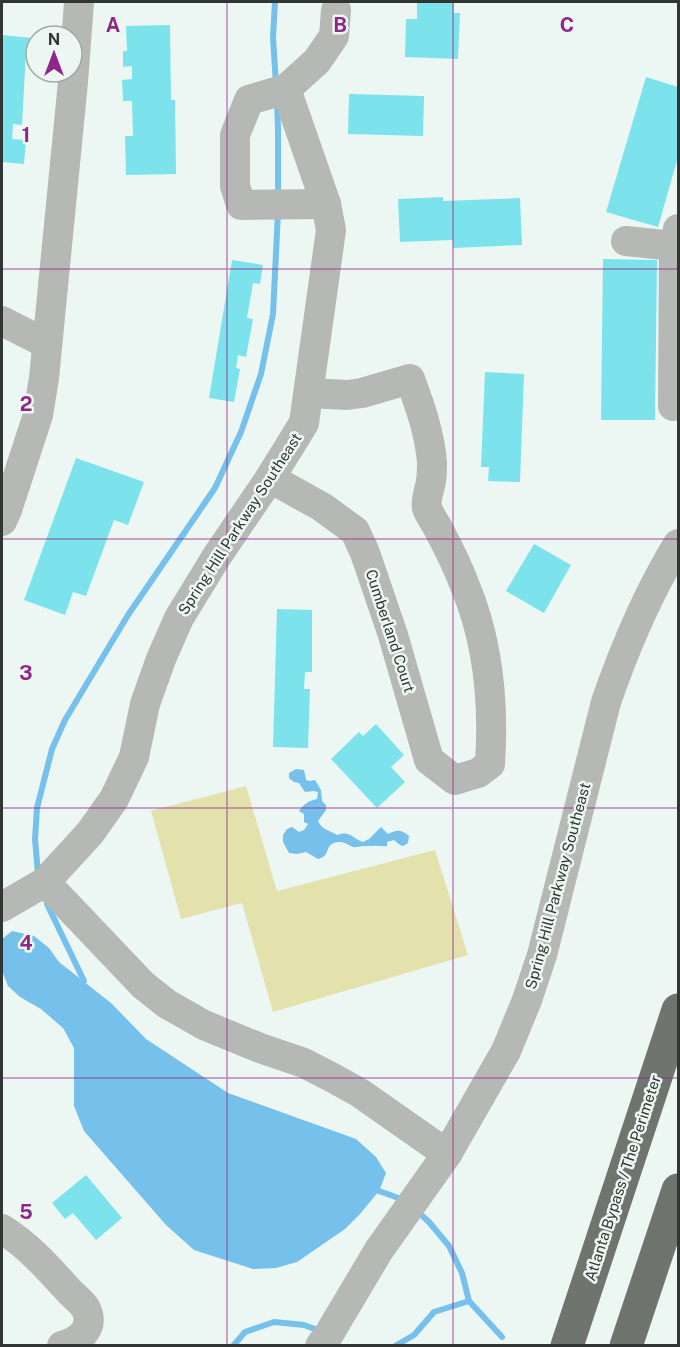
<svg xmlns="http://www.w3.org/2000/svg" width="680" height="1347" viewBox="0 0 680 1347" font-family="'Public Sans',sans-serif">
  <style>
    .green { fill: #e3e2ad }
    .water { fill: #76c0ec }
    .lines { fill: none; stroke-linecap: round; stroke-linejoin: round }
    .stream { stroke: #76c0ec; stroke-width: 6 }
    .building { fill: #7ce3ec }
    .minor { stroke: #b6b8b5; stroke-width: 30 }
    .highway { stroke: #6f746e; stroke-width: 33 }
    .grid { fill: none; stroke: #912689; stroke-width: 1.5; stroke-opacity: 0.55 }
    .labels { text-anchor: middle; stroke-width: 5; stroke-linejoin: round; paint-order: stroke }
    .street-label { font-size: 15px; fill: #313533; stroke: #ecf7f3 }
    .grid-label { font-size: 20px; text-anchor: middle; font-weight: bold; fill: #912689; stroke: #ecf7f3; stroke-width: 5; stroke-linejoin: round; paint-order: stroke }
  </style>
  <rect width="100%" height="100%" fill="#ecf7f3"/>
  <path class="green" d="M246,786L277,891L435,850L468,955L273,1012L242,903L181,919L151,811Z"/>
  <g class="water">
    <path d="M296,769L304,770L306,780L310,781L315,780L321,790L322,801L326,805V810L318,821C322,830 329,830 337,835C350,830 352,838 363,842L369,839L381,827L388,834C398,830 400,829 409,836L408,843L403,846L400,845L394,840L387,842V846C382,847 378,845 373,846C369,846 366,846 363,846C360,846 356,848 353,847C346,844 343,840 334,843C324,847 331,856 318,859L306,852L297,854L289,853L283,842V835L287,829L292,827L299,832L304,830L308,824L304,822V814L299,811C304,804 308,801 317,799L318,792L313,791L305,792L299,783L294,782L289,778V773Z"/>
    <path d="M12,931L34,936L49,948L59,962L111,1003L146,1039L228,1093L356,1139L376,1157L386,1173L379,1191L360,1214L345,1229L297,1262L276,1268L253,1269L194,1250L166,1225L84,1131L74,1106V1048L63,1028L41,1009L20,997L8,986L2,971V939Z"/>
  </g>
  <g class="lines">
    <g class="stream">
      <path d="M275,2L273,37L276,85"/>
      <path d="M277,101L278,129V196"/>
      <path d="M38,874L35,839L37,808L52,749L65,720L128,615L215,488L241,432L261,374L273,314L278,212"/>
      <path d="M47,904L84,981"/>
      <path d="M379,1191L404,1200"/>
      <path d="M416,1210L429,1222L449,1246L462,1273L469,1301L502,1337"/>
      <path d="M233,1346L245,1332L274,1322L304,1325L320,1331"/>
      <path d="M395,1346L414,1335L434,1312L469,1301"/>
    </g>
  </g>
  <g class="building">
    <path d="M417,2H454V13H460L458,59L405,57L406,19H417Z"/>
    <path d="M170,25L171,100H175L176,174L126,175L125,136H133L132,101H123L122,80L132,79V66L123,67V51H127L126,26Z"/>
    <path d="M2,35L32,38L31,51H26L22,125L13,124L12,139L26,140L24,164L2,162Z"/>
    <path d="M646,77L678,87V157L658,227L606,212Z"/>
    <path d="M349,94L424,96L423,136L348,134Z"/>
    <path d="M443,197V201L520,198L522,245L453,248V240L400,242L398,199Z"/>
    <path d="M603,259L657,260L655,420H601Z"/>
    <path d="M232,260L263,265L260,284L253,283L247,318L253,319L246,357L238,355L236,368L240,369L234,402L209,398Z"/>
    <path d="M485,372L524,374L520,482L488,481L489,467H481Z"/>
    <path d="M76,458L144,482L128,525L114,520L86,596L73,592L65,615L24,600Z"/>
    <path d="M534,544L571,565L544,613L506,591Z"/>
    <path d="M277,609L312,610V672H305L304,689H310L308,748L273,747Z"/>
    <path d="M376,724L404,755L391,767L405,782L377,808L331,759L359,732L363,736Z"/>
    <path d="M86,1175L122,1218L96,1240L73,1213L65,1219L52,1203Z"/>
  </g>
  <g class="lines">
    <g class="minor">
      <path d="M326,204L241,205L235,186V135L249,100L286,89L317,61L334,36L336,10"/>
      <path d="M626,241L674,246"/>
      <path d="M2,321L47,344"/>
      <path d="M673,406L674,246L678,229"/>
      <path d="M270,478L322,507L355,531L365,553L393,635L429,760L455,780L478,773L490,764C494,703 489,643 465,586C458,567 449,549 440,532C436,524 430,516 427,508C425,500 430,489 431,481C432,475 432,469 432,463C430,434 420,406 410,379L362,393L347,395L309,393"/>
      <path d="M2,521L7,510L38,415L44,378L73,82L79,2"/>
      <path d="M45,882L90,833L114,799L134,757L145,704L161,659L179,618L217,556L270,478L304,423L331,230L326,204L286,89"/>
      <path d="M2,907L45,882L143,985L167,1004L204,1025L260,1048L304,1063L333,1078L360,1093L447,1154"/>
      <path d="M2,1229C28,1245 49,1269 70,1292C75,1297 83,1303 86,1309C95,1329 79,1341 62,1346"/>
      <path d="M320,1346L329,1334L379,1250L447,1154L506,1051L527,1000L542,955L606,702C625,647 648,593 678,544"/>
    </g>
    <g class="highway">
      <path d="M567,1346L678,1010"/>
      <path d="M626,1346L678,1190"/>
    </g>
  </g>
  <path class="grid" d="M227,2V1346M453,2V1346M2,269H678M2,539H678M2,808H678M2,1078H678"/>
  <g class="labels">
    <g class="street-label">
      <text transform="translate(240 524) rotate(-57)" y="5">Spring Hill Parkway Southeast</text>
      <text transform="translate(390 631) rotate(72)" y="5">Cumberland Court</text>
      <text transform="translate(558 886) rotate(-75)" y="5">Spring Hill Parkway Southeast</text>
      <text transform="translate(623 1178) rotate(-72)" y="5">Atlanta Bypass / The Perimeter</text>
    </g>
  </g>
  <g class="grid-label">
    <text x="113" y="32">A</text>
    <text x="340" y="32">B</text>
    <text x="567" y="32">C</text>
    <text x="26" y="142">1</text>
    <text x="26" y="411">2</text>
    <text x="26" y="680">3</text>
    <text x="26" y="950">4</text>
    <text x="26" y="1219">5</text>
  </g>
  <rect width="680" height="1347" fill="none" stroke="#313533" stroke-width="6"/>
  <g transform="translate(54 54)"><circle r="28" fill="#ecf7f3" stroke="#a1a9a6" stroke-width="1.5"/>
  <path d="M0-4.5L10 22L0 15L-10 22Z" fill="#912689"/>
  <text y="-9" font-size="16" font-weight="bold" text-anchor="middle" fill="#313533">N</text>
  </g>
</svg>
